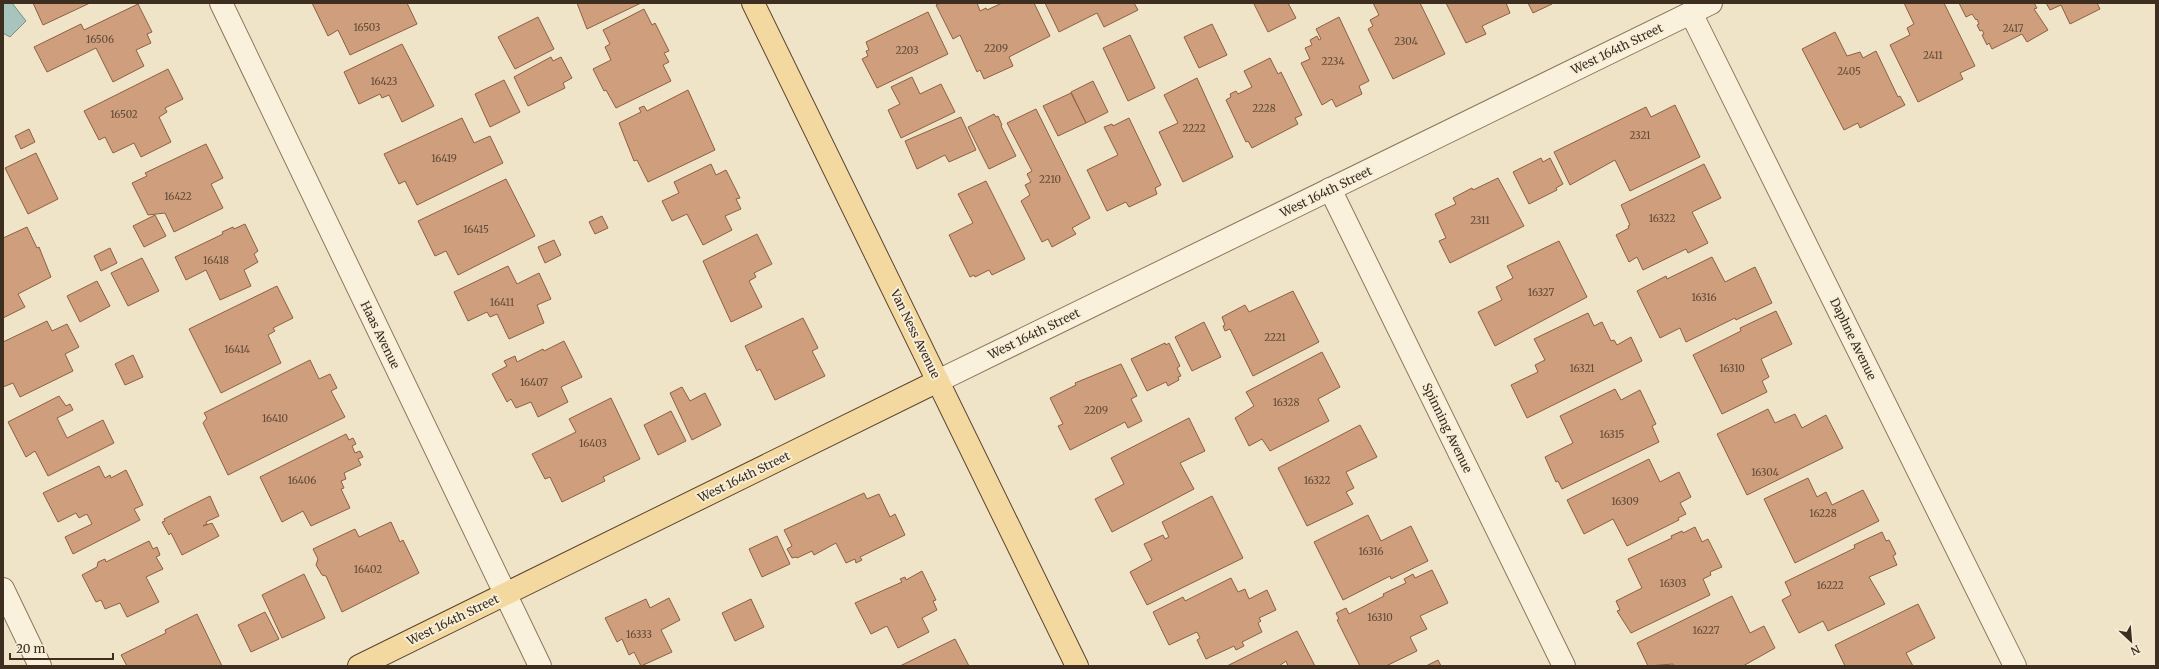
<svg xmlns="http://www.w3.org/2000/svg" width="2159" height="669" viewBox="0 0 2159 669" font-family="Merriweather,serif">
  <style>
    .water { fill: #a9c4bc; stroke: #6f938a }
    .building { fill: #cf9f7d; stroke: #8d5f41 }
    .lines { fill: none; stroke-linecap: round; stroke-linejoin: round }
    .minor-casing { stroke: #8d765c; stroke-width: 24 }
    .major-casing { stroke: #5b4430; stroke-width: 24 }
    .minor { stroke: #faf1dc; stroke-width: 22 }
    .major { stroke: #f3d9a0; stroke-width: 22 }
    .labels { text-anchor: middle; stroke-width: 4; stroke-linejoin: round; paint-order: stroke }
    .number-label { font-size: 10px; fill: #624a37 }
    .street-label { font-size: 12px; fill: #3d2e20; stroke: #f7eed8 }
  </style>
  <rect width="100%" height="100%" fill="#f0e4c8"/>
  <path class="water" d="M3,3H12L26,21L10,37L3,33Z"/>
  <g class="building">
    <path d="M33,3H90L43,25Z"/>
    <path d="M312,3H407L417,24L350,55L338,30L328,36Z"/>
    <path d="M577,3H641L587,29Z"/>
    <path d="M940,3H977L980,11L986,8L987,10L1002,3H1034L1050,36L1009,57L1013,66L984,79L980,70L977,72L960,35L953,39L936,5Z"/>
    <path d="M1045,3H1134L1138,10L1104,27L1097,13L1059,32Z"/>
    <path d="M1256,3H1288L1296,18L1268,32L1254,4Z"/>
    <path d="M1373,3H1420L1445,54L1393,79L1368,29L1373,26L1370,20L1379,15Z"/>
    <path d="M1446,3H1506L1510,13L1482,26L1486,34L1466,43Z"/>
    <path d="M1525,3H1552V4L1533,13L1528,3Z"/>
    <path d="M1904,3H1944L1975,66L1960,73L1963,79L1918,102L1890,45L1910,35L1907,28L1914,24Z"/>
    <path d="M1959,3H2034L2037,8L2034,9L2048,30L2027,42L2022,34L1992,49L1989,43L1987,45L1982,35L1984,34L1982,30L1980,31L1977,25L1979,24L1977,19L1976,20L1972,14L1966,17Z"/>
    <path d="M2046,3H2097L2100,9L2070,24L2061,5L2050,10Z"/>
    <path d="M138,4L152,32L147,34L151,43L136,50L144,66L113,82L96,48L47,72L34,47L81,24L84,30Z"/>
    <path d="M644,9L652,25L655,23L669,51L664,53L669,62L663,65L671,81L616,108L606,90L604,91L593,69L611,60L605,47L610,44L603,30Z"/>
    <path d="M928,12L948,54L877,88L862,59L868,56L866,51L869,50L866,42Z"/>
    <path d="M538,17L554,49L515,69L498,37Z"/>
    <path d="M1339,17L1369,81L1359,86L1362,94L1336,107L1332,99L1322,105L1301,63L1310,59L1305,48L1312,45L1310,40L1317,36L1319,40L1321,39L1316,29Z"/>
    <path d="M1212,24L1227,55L1199,68L1184,37Z"/>
    <path d="M1835,32L1847,56L1860,52L1863,58L1876,51L1898,97L1900,96L1905,105L1860,128L1858,123L1844,130L1802,49Z"/>
    <path d="M1130,35L1155,88L1128,101L1103,48Z"/>
    <path d="M402,44L434,106L402,122L389,95L382,98L380,94L359,104L344,72Z"/>
    <path d="M551,57L553,61L561,57L572,78L563,83L565,88L528,106L514,77Z"/>
    <path d="M1270,58L1278,74L1281,72L1302,115L1295,118L1298,124L1252,148L1248,141L1246,142L1226,100L1231,97L1230,94L1236,91L1238,94L1252,87L1244,71Z"/>
    <path d="M168,69L183,99L165,108L167,112L159,117L171,142L141,157L134,143L113,153L105,137L99,140L84,111Z"/>
    <path d="M912,77L920,94L941,84L955,112L901,138L888,110L900,104L891,87Z"/>
    <path d="M1197,78L1233,157L1183,182L1159,132L1178,123L1164,95Z"/>
    <path d="M504,80L520,112L490,127L475,94Z"/>
    <path d="M1093,81L1108,112L1086,123L1071,92Z"/>
    <path d="M688,90L715,150L648,182L637,160L634,161L619,123L641,112L639,108L644,106L647,111Z"/>
    <path d="M1071,93L1086,123L1058,136L1043,106Z"/>
    <path d="M1675,105L1700,157L1630,191L1615,160L1570,185L1554,152L1646,107L1651,117Z"/>
    <path d="M1036,109L1090,218L1072,228L1076,234L1052,247L1048,239L1042,242L1021,201L1030,195L1025,185L1031,182L1027,174L1032,171L1007,123Z"/>
    <path d="M994,114L996,117L998,116L1002,125L1001,126L1016,156L989,169L968,127Z"/>
    <path d="M961,117L976,150L949,162L945,155L917,169L905,141Z"/>
    <path d="M462,118L474,143L490,136L503,163L417,205L405,181L399,184L384,154Z"/>
    <path d="M1129,118L1161,185L1155,188L1157,194L1129,207L1126,202L1107,211L1087,170L1118,155L1104,127L1112,124L1113,126Z"/>
    <path d="M29,129L35,142L21,149L15,136Z"/>
    <path d="M206,144L223,178L211,184L223,208L174,232L165,213L148,215L132,183L147,176L145,173Z"/>
    <path d="M36,153L58,199L28,214L5,168Z"/>
    <path d="M1541,158L1543,162L1550,158L1563,184L1556,188L1557,190L1529,204L1513,172Z"/>
    <path d="M711,164L716,175L726,170L740,198L736,199L741,209L725,216L732,230L703,245L687,214L672,221L662,201L679,193L674,182Z"/>
    <path d="M1704,164L1721,198L1692,212L1708,243L1688,253L1686,249L1643,270L1637,257L1629,262L1616,235L1629,228L1628,226L1630,225L1621,205Z"/>
    <path d="M1498,178L1524,226L1450,263L1439,241L1446,238L1435,214L1456,204L1453,198L1472,188L1473,190Z"/>
    <path d="M506,179L535,236L458,275L446,251L435,256L418,221Z"/>
    <path d="M986,181L1025,259L992,275L989,270L975,277L974,275L970,277L949,235L973,223L958,194Z"/>
    <path d="M155,215L166,236L144,247L133,226Z"/>
    <path d="M602,216L608,228L595,234L589,222Z"/>
    <path d="M245,224L258,251L254,254L258,262L244,270L251,286L220,300L206,270L186,280L175,257L223,234L222,232L233,227L234,229Z"/>
    <path d="M27,227L37,248L39,247L51,277L18,294L25,307L3,318V238Z"/>
    <path d="M757,234L772,264L754,273L756,277L749,281L762,307L731,322L703,261Z"/>
    <path d="M554,240L561,255L545,263L538,247Z"/>
    <path d="M1559,241L1587,297L1495,346L1478,312L1502,300L1496,287L1513,278L1507,266Z"/>
    <path d="M110,248L117,263L101,271L94,256Z"/>
    <path d="M1712,257L1725,282L1755,267L1772,303L1736,320L1735,318L1686,342L1680,328L1660,338L1637,291L1666,276L1667,279Z"/>
    <path d="M142,258L159,291L128,306L111,273Z"/>
    <path d="M508,266L517,284L539,273L551,299L537,305L544,323L509,339L497,314L490,317L487,312L468,321L454,292Z"/>
    <path d="M97,281L110,306L80,322L67,296Z"/>
    <path d="M277,286L293,318L273,328L275,331L268,335L281,363L221,393L189,329Z"/>
    <path d="M1293,291L1319,342L1253,376L1230,329L1225,331L1223,326L1225,325L1222,317L1245,305L1249,312Z"/>
    <path d="M1776,311L1792,344L1761,359L1769,377L1762,381L1767,392L1722,414L1693,355L1741,331L1740,328Z"/>
    <path d="M1588,313L1594,326L1602,322L1611,341L1614,340L1617,345L1631,337L1642,361L1527,418L1511,385L1538,372L1535,365L1545,360L1534,339Z"/>
    <path d="M803,318L818,348L812,351L825,376L775,400L760,369L757,371L745,346Z"/>
    <path d="M47,321L52,331L67,324L79,347L65,354L73,371L20,397L13,383L3,387V342Z"/>
    <path d="M1204,322L1221,357L1192,371L1175,337Z"/>
    <path d="M564,341L582,377L561,387L568,402L538,417L531,402L516,408L511,399L507,402L492,374L507,366L504,361L515,356L517,362L543,349L544,351Z"/>
    <path d="M1165,343L1166,345L1169,343L1180,366L1177,368L1181,376L1178,377L1179,380L1168,386L1166,382L1147,391L1131,359Z"/>
    <path d="M1322,352L1340,387L1318,399L1329,421L1270,451L1262,439L1249,446L1235,418L1254,406L1246,392Z"/>
    <path d="M133,355L143,377L125,385L115,364Z"/>
    <path d="M310,360L319,379L330,374L337,388L331,391L345,417L228,475L203,423L207,418L204,413Z"/>
    <path d="M1121,364L1137,396L1131,399L1142,421L1128,428L1125,422L1070,450L1058,426L1063,424L1050,398L1076,385L1075,383Z"/>
    <path d="M682,387L690,401L705,393L721,425L692,440L670,393Z"/>
    <path d="M1615,389L1621,400L1640,390L1656,424L1652,426L1659,442L1562,489L1558,481L1556,482L1545,457L1573,443L1560,416Z"/>
    <path d="M59,396L66,406L70,404L73,410L57,418L67,438L103,420L114,443L48,476L35,451L26,457L8,422Z"/>
    <path d="M611,398L640,459L603,477L605,481L562,502L550,477L545,479L532,454L576,432L569,419Z"/>
    <path d="M1768,409L1775,423L1795,414L1802,428L1826,415L1843,448L1747,495L1717,434Z"/>
    <path d="M671,411L686,441L658,455L644,425Z"/>
    <path d="M1189,418L1205,451L1180,463L1194,489L1112,532L1095,499L1124,484L1111,458Z"/>
    <path d="M1360,425L1377,457L1346,472L1354,488L1346,492L1353,504L1307,526L1278,468Z"/>
    <path d="M346,434L349,440L353,438L356,444L352,446L355,453L360,451L363,457L358,459L361,465L344,473L346,479L341,481L344,488L341,489L350,508L311,526L303,511L282,522L260,477Z"/>
    <path d="M1649,459L1660,482L1679,472L1691,497L1680,503L1686,514L1678,518L1679,520L1627,546L1613,519L1584,534L1567,500Z"/>
    <path d="M99,466L105,478L110,475L111,478L126,470L143,505L134,509L140,520L73,554L65,537L92,524L87,514L79,518L76,513L58,522L43,493Z"/>
    <path d="M1808,478L1817,497L1826,492L1832,505L1863,490L1879,521L1795,563L1764,499Z"/>
    <path d="M864,493L867,499L879,494L890,517L895,514L905,535L860,557L862,560L856,563L855,559L846,563L836,543L814,555L812,551L797,558L796,557L792,558L787,549L792,546L784,530Z"/>
    <path d="M210,496L219,516L206,522L207,524L203,526L212,523L219,536L182,555L171,533L169,535L162,522L165,521L164,519Z"/>
    <path d="M1212,496L1243,558L1147,605L1130,572L1152,560L1144,544L1163,535L1165,539L1169,537L1162,522Z"/>
    <path d="M1368,515L1381,541L1411,526L1428,561L1391,579L1390,576L1343,600L1314,542Z"/>
    <path d="M391,522L400,542L403,540L419,573L342,612L326,576L322,575L316,565L318,559L313,549L355,529L359,537Z"/>
    <path d="M1695,527L1702,542L1708,539L1722,567L1710,572L1711,575L1703,579L1710,595L1631,633L1617,611L1620,610L1616,601L1642,588L1628,559L1672,538L1671,536L1682,531L1683,533Z"/>
    <path d="M1882,532L1886,541L1889,540L1896,554L1893,556L1897,565L1869,577L1885,604L1828,631L1823,621L1799,633L1782,600L1791,595L1785,582L1855,548L1854,545Z"/>
    <path d="M777,536L790,564L762,577L749,549Z"/>
    <path d="M149,541L153,549L157,547L160,555L156,557L163,569L146,577L159,602L127,617L120,603L105,609L101,600L96,602L82,575L97,567L98,562L105,559L106,562Z"/>
    <path d="M1432,570L1448,603L1420,616L1427,629L1410,637L1417,651L1386,666H1360L1337,620L1339,619L1336,613L1346,608L1349,614L1384,596L1383,594L1406,583L1404,579L1413,574L1415,578Z"/>
    <path d="M922,571L936,600L933,601L937,610L922,618L929,632L898,648L887,626L871,634L855,603L902,582L900,579L905,577L906,580Z"/>
    <path d="M304,574L325,618L282,638L262,595Z"/>
    <path d="M1231,578L1238,592L1245,589L1249,599L1267,590L1276,610L1259,618L1261,621L1258,623L1262,632L1242,642L1244,646L1236,650L1234,646L1206,659L1197,640L1200,638L1197,632L1169,645L1153,612L1183,597L1185,601Z"/>
    <path d="M1732,596L1750,633L1764,626L1775,648L1743,666H1674L1673,664L1648,666L1637,643Z"/>
    <path d="M669,598L680,620L661,630L672,652L641,666L634,652L629,655L622,639L617,642L605,618L646,599L650,608Z"/>
    <path d="M751,599L764,627L735,641L722,613Z"/>
    <path d="M1918,604L1935,638L1906,653L1913,666H1845L1835,645Z"/>
    <path d="M265,612L279,639L251,652L238,625Z"/>
    <path d="M197,614L222,666H127L121,655L166,633L165,630Z"/>
    <path d="M1297,631L1315,666H1288L1286,661L1279,666H1227Z"/>
    <path d="M955,639L969,666H900Z"/>
    <path d="M1438,660L1441,666H1426Z"/>
  </g>
  <g class="lines">
    <defs>
      <g id="minor">
        <path d="M221,3L540,666"/>
        <path d="M1691,13L2015,666"/>
        <path d="M1330,189L1564,666"/>
        <path d="M938,381L1711,3"/>
        <path d="M3,589L40,666"/>
      </g>
      <g id="major">
        <path d="M753,3L1077,666"/>
        <path d="M359,666L938,381"/>
      </g>
    </defs>
    <use href="#minor" class="minor-casing"/>
    <use href="#major" class="major-casing"/>
    <use href="#minor" class="minor"/>
    <use href="#major" class="major"/>
  </g>
  <g class="labels">
    <g class="number-label">
      <text x="367" y="31">16503</text>
      <text x="2013" y="32">2417</text>
      <text x="100" y="43">16506</text>
      <text x="1406" y="45">2304</text>
      <text x="996" y="52">2209</text>
      <text x="907" y="54">2203</text>
      <text x="1933" y="59">2411</text>
      <text x="1333" y="65">2234</text>
      <text x="1849" y="75">2405</text>
      <text x="384" y="85">16423</text>
      <text x="1264" y="112">2228</text>
      <text x="124" y="118">16502</text>
      <text x="1194" y="132">2222</text>
      <text x="1640" y="139">2321</text>
      <text x="444" y="162">16419</text>
      <text x="1050" y="183">2210</text>
      <text x="178" y="200">16422</text>
      <text x="1662" y="222">16322</text>
      <text x="1480" y="224">2311</text>
      <text x="476" y="233">16415</text>
      <text x="216" y="264">16418</text>
      <text x="1541" y="296">16327</text>
      <text x="1704" y="301">16316</text>
      <text x="502" y="306">16411</text>
      <text x="1275" y="341">2221</text>
      <text x="237" y="353">16414</text>
      <text x="1582" y="372">16321</text>
      <text x="1732" y="372">16310</text>
      <text x="534" y="386">16407</text>
      <text x="1286" y="406">16328</text>
      <text x="1096" y="414">2209</text>
      <text x="275" y="422">16410</text>
      <text x="1612" y="438">16315</text>
      <text x="593" y="447">16403</text>
      <text x="1765" y="476">16304</text>
      <text x="302" y="484">16406</text>
      <text x="1317" y="484">16322</text>
      <text x="1625" y="505">16309</text>
      <text x="1823" y="517">16228</text>
      <text x="1371" y="555">16316</text>
      <text x="368" y="573">16402</text>
      <text x="1673" y="587">16303</text>
      <text x="1830" y="589">16222</text>
      <text x="1380" y="621">16310</text>
      <text x="1706" y="634">16227</text>
      <text x="639" y="638">16333</text>
    </g>
    <g class="street-label">
      <text transform="translate(1617 49) rotate(-26)" y="4">West 164th Street</text>
      <text transform="translate(1326 192) rotate(-26)" y="4">West 164th Street</text>
      <text transform="translate(915 334) rotate(64)" y="4">Van Ness Avenue</text>
      <text transform="translate(1034 334) rotate(-26)" y="4">West 164th Street</text>
      <text transform="translate(380 335) rotate(64)" y="4">Haas Avenue</text>
      <text transform="translate(1853 339) rotate(64)" y="4">Daphne Avenue</text>
      <text transform="translate(1447 428) rotate(64)" y="4">Spinning Avenue</text>
      <text transform="translate(744 477) rotate(-26)" y="4">West 164th Street</text>
      <text transform="translate(453 620) rotate(-26)" y="4">West 164th Street</text>
    </g>
  </g>
  <rect width="2159" height="669" fill="none" stroke="#3d2e20" stroke-width="8"/>
  <g transform="translate(2131 641) rotate(154)" stroke="#f7eed8" stroke-width="3" paint-order="stroke">
  <path d="M0-3L7 15L0 10L-7 15Z" fill="#3d2e20"/>
  <text y="-6" font-size="11" font-weight="bold" text-anchor="middle" fill="#3d2e20">N</text>
  </g>
  <path d="M10 653v6h103v-6" fill="none" stroke="#3d2e20" stroke-width="2"/>
  <text x="16" y="653" font-size="12" fill="#3d2e20" stroke="#f7eed8" stroke-width="3" paint-order="stroke">20 m</text>
</svg>
